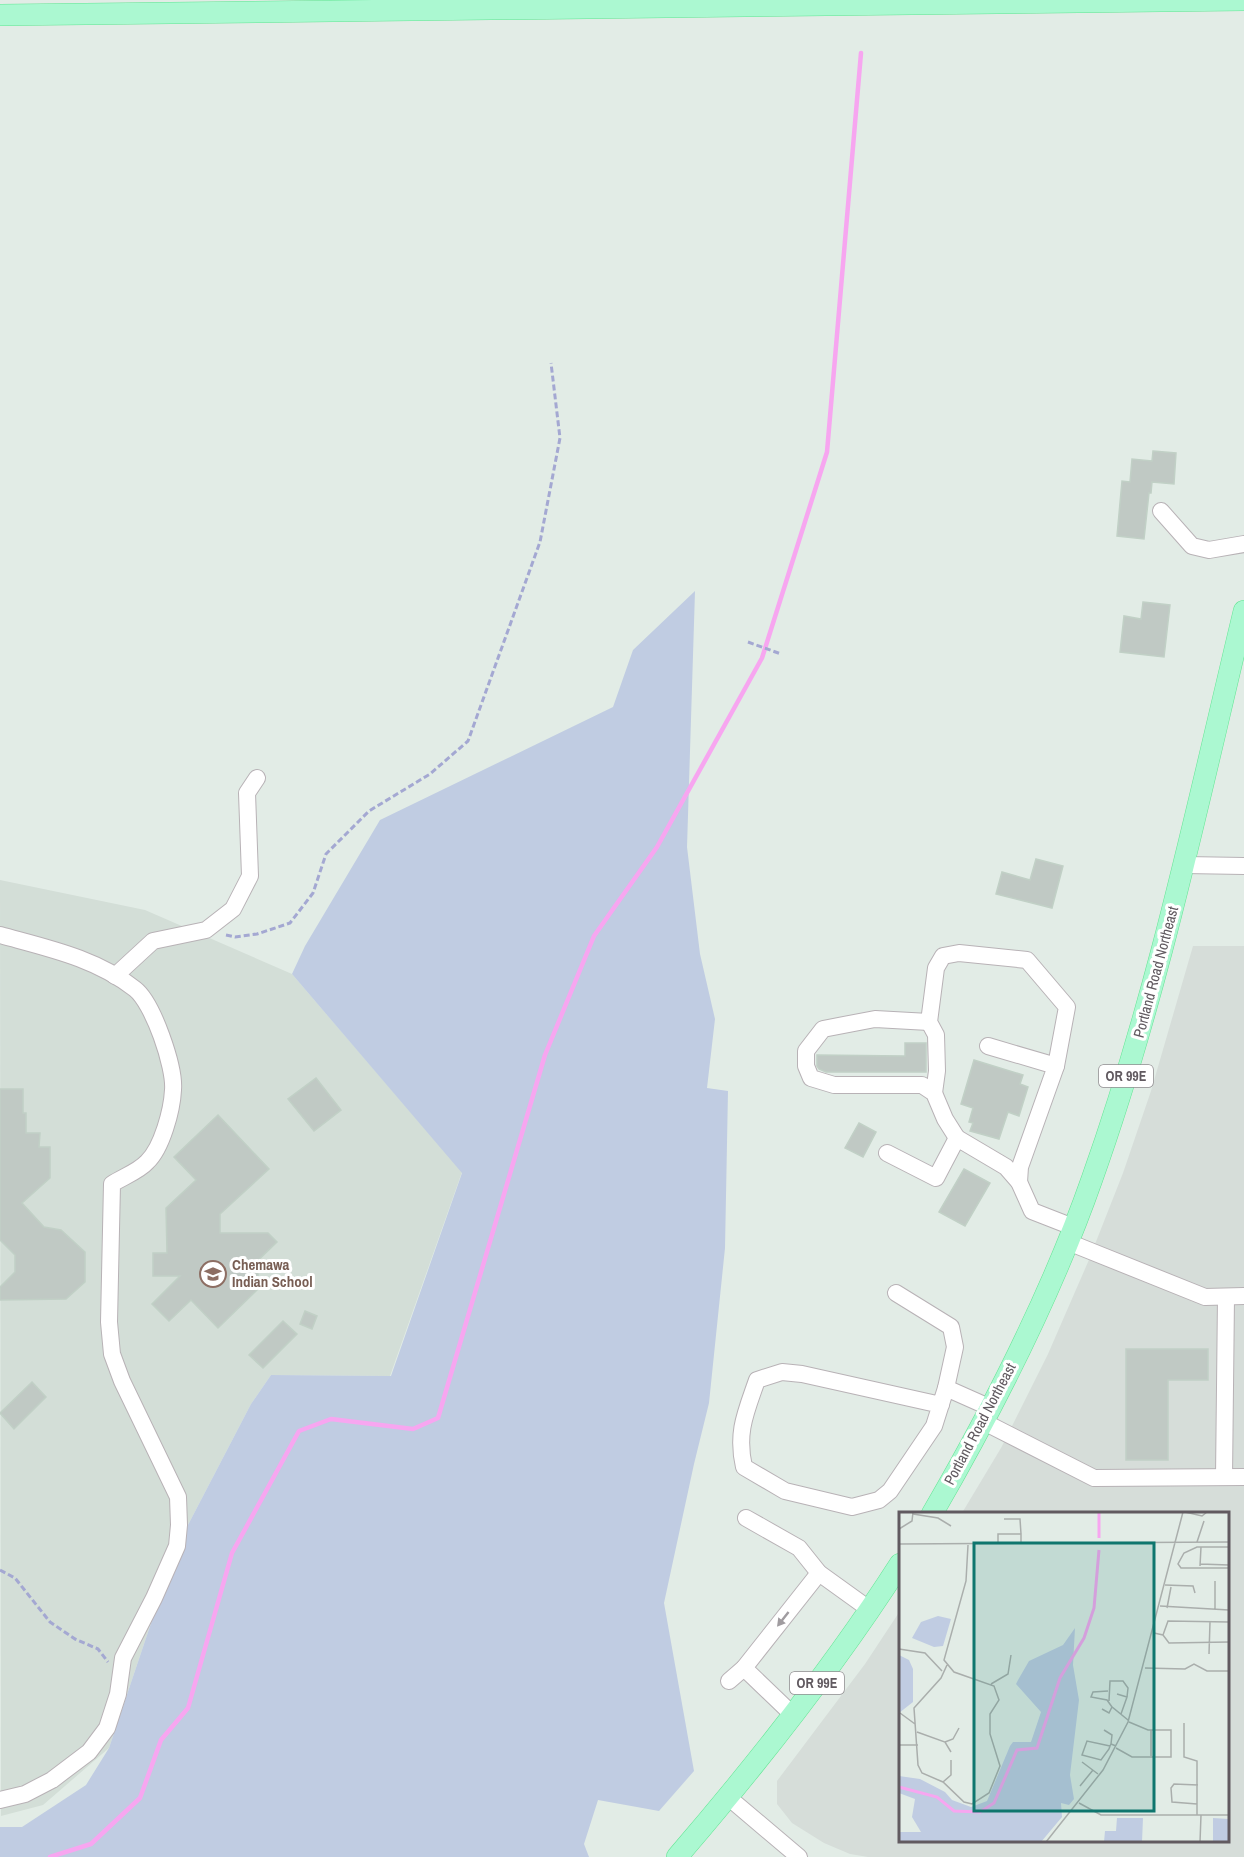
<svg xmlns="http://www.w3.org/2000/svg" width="1244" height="1857" viewBox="0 0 1244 1857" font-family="'Archivo Narrow',sans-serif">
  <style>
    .industrial { fill: #d6ddd9 }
    .education { fill: #d3ded7 }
    .green { fill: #c0cce2 }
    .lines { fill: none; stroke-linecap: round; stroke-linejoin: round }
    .stream { stroke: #f7a6f0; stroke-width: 4.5 }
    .building { fill: #c0c9c4; stroke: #c1d0c6; stroke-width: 1.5 }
    .minor-casing { stroke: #b8b2b6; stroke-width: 18 }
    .major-casing { stroke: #62e593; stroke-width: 22 }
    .path { stroke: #a4a8d2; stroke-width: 3; stroke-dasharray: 6 3; stroke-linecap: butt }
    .minor { stroke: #fff; stroke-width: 16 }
    .major { stroke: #abf8d1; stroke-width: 21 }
    .oneway { fill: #a09ca0 }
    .labels { text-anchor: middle; stroke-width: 6; stroke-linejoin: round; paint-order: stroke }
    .shield { fill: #fff; stroke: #908c90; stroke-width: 1.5 }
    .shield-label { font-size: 14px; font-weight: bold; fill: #615a60 }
    .street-label { font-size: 15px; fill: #615a60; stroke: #fff }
    .education-label { font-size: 15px; font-weight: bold; fill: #785e54; stroke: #fff; text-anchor: start }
    .inset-river { fill: none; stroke: #f7a6f0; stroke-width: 3 }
    .inset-road { fill: none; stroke: #aaaeac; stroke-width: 1.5 }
    .view { fill: #0f766e; fill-opacity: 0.15; stroke: #0f766e; stroke-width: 3 }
    .inset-edge { fill: none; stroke: #615a60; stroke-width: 3 }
  </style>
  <rect width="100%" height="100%" fill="#e2ece6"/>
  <path class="industrial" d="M1193,946H1244V1857H868L850,1854L824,1843L792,1823L777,1804V1781L865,1664L900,1611V1840H1228V1514L962,1513L1001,1448L1048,1354L1088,1262L1123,1173L1151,1091Z"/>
  <path class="education" d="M0,880L145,910L292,974L462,1172L390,1376L271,1375L251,1404L177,1546L109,1748L43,1805L1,1816Z"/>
  <path class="green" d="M695,591L687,847L700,954L715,1019L707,1088L728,1091L725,1248L709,1403L694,1464L664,1603L694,1771L659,1811L598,1800L584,1844L589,1857H0V1827H22L86,1785L109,1748L177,1546L251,1404L271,1375L391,1376L462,1173L292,974L305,946L380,820L613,707L633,650Z"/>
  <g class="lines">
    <path class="stream" d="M50,1857L91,1844L140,1798L161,1740L188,1708L232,1553L299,1431L331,1419L413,1429L438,1418L545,1055L594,936L657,847L762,658L827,452L861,53"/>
  </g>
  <g class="building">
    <path d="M1153,451L1176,453L1174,484L1152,482L1151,493H1149L1144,539L1117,536L1122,481L1130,482L1132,459L1152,461Z"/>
    <path d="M1143,602L1170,605L1164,657L1120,652L1124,616L1141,619Z"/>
    <path d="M1036,859L1063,866L1052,908L996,894L1002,872L1030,880Z"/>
    <path d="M905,1043H926V1072H826L819,1069L817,1066V1055L905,1056Z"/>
    <path d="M974,1060L1023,1075L1020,1084L1028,1087L1019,1116L1008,1112L999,1139L970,1131L973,1123L969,1122L973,1108L961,1104Z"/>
    <path d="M316,1078L341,1110L314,1131L288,1099Z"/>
    <path d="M0,1089H23V1113H26V1133H40L39,1147H50V1178L22,1203L44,1227L61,1230L85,1252V1282L66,1299L0,1300V1287L15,1272V1255L0,1240Z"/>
    <path d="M218,1115L269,1169L220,1214V1233H268L277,1242L251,1267L258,1274V1289L218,1328L191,1300L169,1321L152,1304L180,1276H153V1253H167L166,1208L196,1180L174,1157Z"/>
    <path d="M859,1123L876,1132L863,1157L845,1148Z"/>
    <path d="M964,1169L990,1183L965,1226L939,1212Z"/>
    <path d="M305,1311L317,1316L312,1329L300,1324Z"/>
    <path d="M283,1321L297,1334L263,1368L249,1355Z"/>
    <path d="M1126,1349H1208V1380H1168V1460H1126Z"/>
    <path d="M32,1382L46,1397L14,1429L0,1413Z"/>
  </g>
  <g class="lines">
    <defs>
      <g id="minor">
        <path d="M1161,511L1192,546L1209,550L1244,544"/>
        <path d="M1185,865L1244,866"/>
        <path d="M0,935C47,948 96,958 135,989C153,1003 175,1067 173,1090C172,1110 162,1148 147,1162C139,1171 123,1177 112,1184L109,1322L112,1354L122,1381L178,1497L179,1525L177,1546L154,1598L123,1658L118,1694L107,1728L89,1752L52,1780L25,1794L0,1800"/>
        <path d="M115,976L153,941L206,930L233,909L250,876L247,793L257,778"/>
        <path d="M929,1022L875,1019L823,1029L806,1051V1066L811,1078L834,1085H922L934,1093L945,1119L957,1138"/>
        <path d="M988,1046L1056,1066L1020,1167L1019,1182"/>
        <path d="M934,1093L937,1071L936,1035L929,1022L936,968L943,956L959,953L1027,960L1067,1007L1056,1066"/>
        <path d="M887,1153L936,1178L957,1138L1006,1167L1019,1182L1032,1211L1073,1227"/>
        <path d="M1068,1242L1205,1297L1244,1296"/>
        <path d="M896,1293L951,1327L955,1347L946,1388"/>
        <path d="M941,1405L802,1374L782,1372L757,1380C746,1412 736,1432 744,1467L785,1491L852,1507L879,1500L890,1491L934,1426L946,1388L991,1408"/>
        <path d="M984,1422L1094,1478L1244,1477"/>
        <path d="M1224,1477L1226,1297"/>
        <path d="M746,1518L799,1548L819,1573L869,1609"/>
        <path d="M744,1668L793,1715"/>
        <path d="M729,1681L744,1668L819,1573"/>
        <path d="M728,1797L799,1857"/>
      </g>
      <g id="major">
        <path d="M0,15L1244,0"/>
        <path d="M932,1514C994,1407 1051,1296 1092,1179C1158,994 1198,802 1244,611"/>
        <path d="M677,1857C757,1764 834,1667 900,1564"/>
      </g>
    </defs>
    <use href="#minor" class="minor-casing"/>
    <use href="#major" class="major-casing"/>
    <g class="path">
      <path d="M748,642L781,654"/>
      <path d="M226,935L235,937L257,934L290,923L313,893L326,854L369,811L430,774L468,741L540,542L560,438L551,363"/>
      <path d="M0,1570L15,1578L50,1622L75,1639L98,1649L108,1662"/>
    </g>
    <use href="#minor" class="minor"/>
    <use href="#major" class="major"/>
  </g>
  <defs><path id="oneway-solid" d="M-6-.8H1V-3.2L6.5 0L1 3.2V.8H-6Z" transform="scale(1.5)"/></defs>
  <use class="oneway" href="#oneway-solid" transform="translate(783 1619) rotate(128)"/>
  <defs>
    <symbol id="school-ring" viewBox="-11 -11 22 22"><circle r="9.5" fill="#fff" stroke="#8d6e63" stroke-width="1.5"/><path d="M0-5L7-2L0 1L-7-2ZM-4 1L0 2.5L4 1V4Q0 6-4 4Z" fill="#8d6e63"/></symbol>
  </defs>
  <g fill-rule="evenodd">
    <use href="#school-ring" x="198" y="1259" width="30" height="30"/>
  </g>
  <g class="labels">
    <g class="shield">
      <rect x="1099" y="1065" width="54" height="22" rx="4.5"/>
      <rect x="790" y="1672" width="54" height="22" rx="4.5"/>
    </g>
    <g class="shield-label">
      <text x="1126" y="1081">OR 99E</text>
      <text x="817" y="1688">OR 99E</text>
    </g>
    <g class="street-label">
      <text transform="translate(1156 972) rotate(-75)" y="5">Portland Road Northeast</text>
      <text transform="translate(980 1424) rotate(-62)" y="5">Portland Road Northeast</text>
    </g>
    <g class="education-label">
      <text x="232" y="1270">Chemawa<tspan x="232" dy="17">Indian School</tspan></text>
    </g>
  </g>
  <g transform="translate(899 1512)">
    <rect width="330" height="330" fill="#e2ece6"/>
    <path d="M39,104L52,107L44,134L35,135L13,126L22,110ZM176,116L174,153L180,188L171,263L175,287L170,293L162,291L163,305L142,330H0V320H22L13,305L16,287L0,281V264L21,267L46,280L53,288L72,295L88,289L111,234L114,230H132L142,200L117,172L119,168L130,149L164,133ZM0,143L10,148L14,157V190L0,201ZM218,306H244L243,330H205L206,319H217ZM314,306L330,307V330H314Z" fill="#c0cce2"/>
    <path class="inset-river" d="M200,0V26M0,275L38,285L55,299L81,300L95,291L118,238L138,236L161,166L185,126L195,96L200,38"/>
    <path class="inset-road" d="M286,0L303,4L308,0M14,2L39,6L52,14M105,7H121L122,22M0,17L13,9L14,0M298,30L305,9M99,31V22H122V32M0,32L330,30M330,35H298L285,41L279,52L282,56H330M301,52L330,53M301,54L302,35M266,73L294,74L296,81M261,94L330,98M268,96L272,75M316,98V69M255,121L264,123L270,131L330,130M264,123L269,109L330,110M0,137L26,141L43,159M310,142L311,110M48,153L42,166L15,196L19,253L23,261L44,270L65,290L73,292L90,281L101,254L91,222V202L100,188L95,174L55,160L45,148L67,69L69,33M246,156L286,157L295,152L308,159H330M92,172L109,162L112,143M209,179L194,180L192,185L208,188L213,195M218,182L228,185L222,202M210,189L211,169H224L229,176L228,185M203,197L210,201L213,195L229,208M1,201L16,212M285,211V245L298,249V303M205,218L213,223L212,232M18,220L46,230L52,240M46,230L54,227L60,216M0,233H19M211,234L188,229L183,243L202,248L210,237L211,234L212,232L217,234M217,236L233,245H272V218H249L230,210M252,244V218M183,250L199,262M44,270L52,263V248M181,274L194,258M180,291L202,303H330M298,292L273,290L272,276L275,272L299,273M147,330L204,258L229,210L284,0M301,330L302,303"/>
    <path class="view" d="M75,31H255V299H75Z"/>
    <rect width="330" height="330" class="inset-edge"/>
  </g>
</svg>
